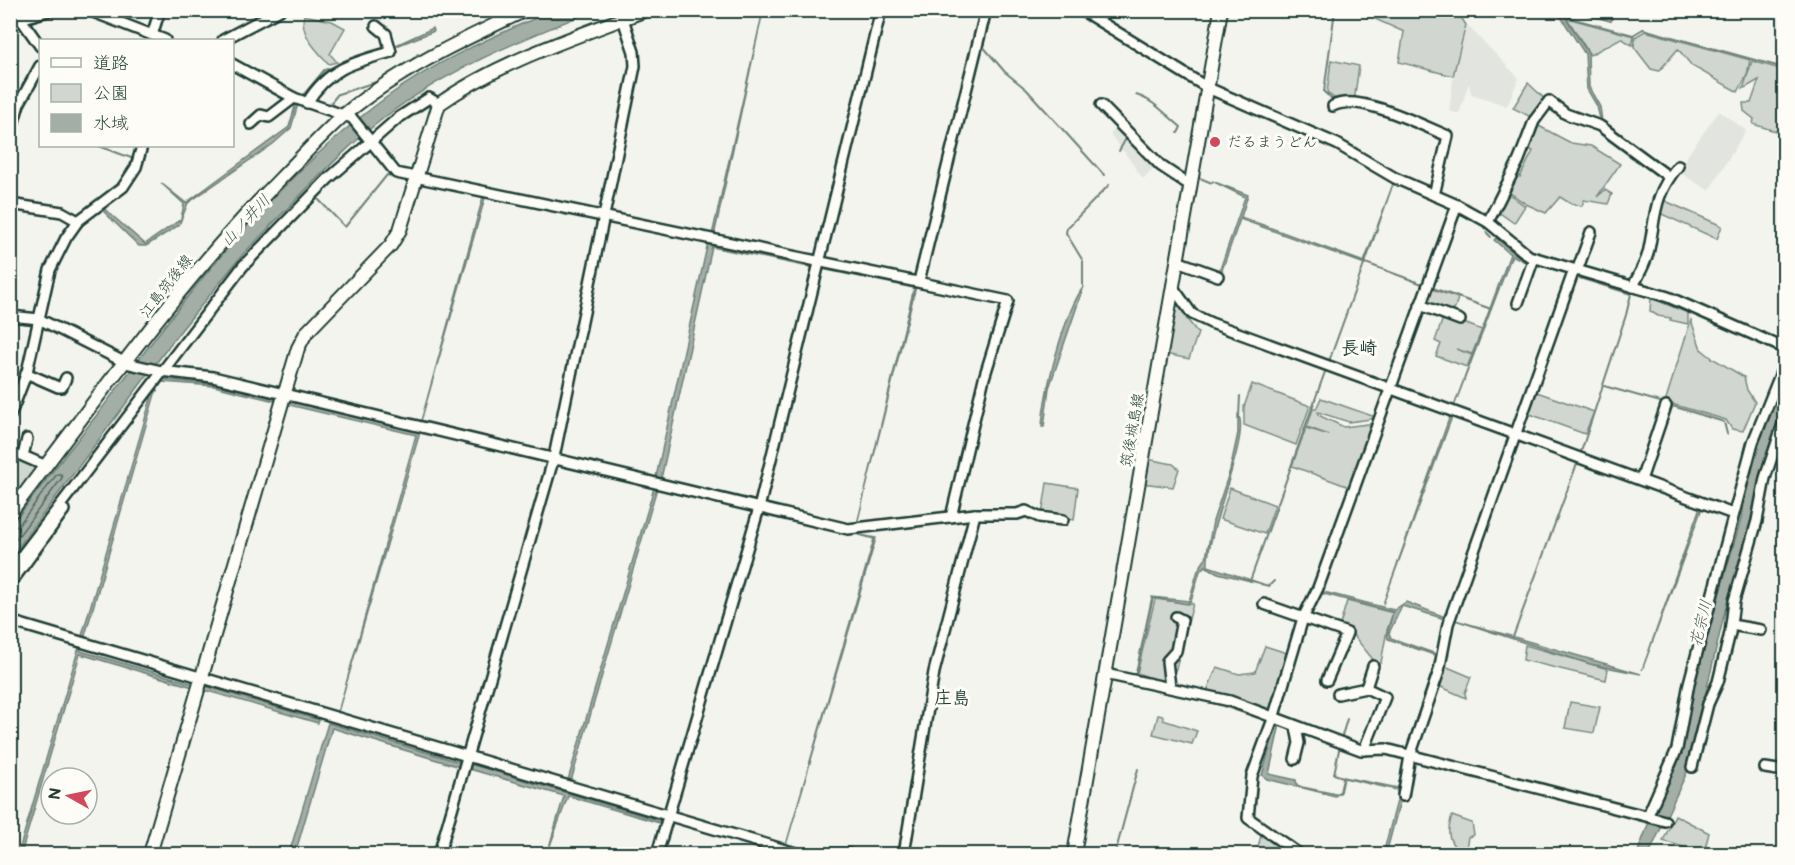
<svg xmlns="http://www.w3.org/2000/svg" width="1795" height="865" viewBox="0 0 1795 865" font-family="'Balsamiq Sans','Klee One',sans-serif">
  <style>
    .built { fill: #e2e5df }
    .green { fill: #d1d6d1; stroke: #788a82; stroke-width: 1.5 }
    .water { fill: #a3aea7; stroke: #6e8179; stroke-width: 1.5 }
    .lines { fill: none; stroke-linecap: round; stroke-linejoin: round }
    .shore { stroke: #546a62; stroke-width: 1.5 }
    .stream { stroke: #6e8179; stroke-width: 2 }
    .street-casing { stroke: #1f3d34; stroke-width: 14 }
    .secondary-casing { stroke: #1f3d34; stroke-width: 16 }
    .street { stroke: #fdfcf7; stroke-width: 9 }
    .secondary { stroke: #fdfcf7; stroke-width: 12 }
    .poi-dot { fill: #d1495b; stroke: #fdfcf7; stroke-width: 2 }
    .labels { text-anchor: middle; stroke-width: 6; stroke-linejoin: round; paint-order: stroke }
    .poi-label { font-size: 15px; fill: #1f3d34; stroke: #fdfcf7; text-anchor: start }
    .street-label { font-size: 15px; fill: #1f3d34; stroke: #fdfcf7 }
    .water-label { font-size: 16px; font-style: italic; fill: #475f56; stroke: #fdfcf7 }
    .quarter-label { font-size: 18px; font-weight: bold; fill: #1f3d34; stroke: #fdfcf7 }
  </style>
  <rect width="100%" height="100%" fill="#f4f4ef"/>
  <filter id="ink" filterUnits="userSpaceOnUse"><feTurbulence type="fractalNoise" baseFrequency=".0167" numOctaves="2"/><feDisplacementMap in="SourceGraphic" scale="12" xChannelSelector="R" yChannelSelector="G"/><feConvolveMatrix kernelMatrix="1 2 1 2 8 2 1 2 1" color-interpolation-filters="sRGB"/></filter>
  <g filter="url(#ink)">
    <g class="built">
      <path d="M1467,25L1519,78L1507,106L1471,94L1469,83L1459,114L1449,111L1453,79Z"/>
      <path d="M1719,111L1746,130L1709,191L1682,174L1684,160Z"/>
      <path d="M1116,127L1154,167L1143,179L1122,149L1110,135Z"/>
    </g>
    <g class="green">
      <path d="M1372,11H1457L1466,25L1453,76L1399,62L1404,32L1375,19Z"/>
      <path d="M304,15L332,21L345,28L330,54L337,62L329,64C317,51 299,34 304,15Z"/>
      <path d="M1567,18L1634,36L1632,45L1621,38L1590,55Z"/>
      <path d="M1645,31L1750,60L1747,75L1738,92L1692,66L1678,49L1659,71L1651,69L1634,47L1635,37Z"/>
      <path d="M1331,60L1359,66L1354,102L1337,100L1327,93Z"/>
      <path d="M1752,61L1784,70V134L1753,124L1754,119L1744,111L1743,103H1751L1759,80L1743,89Z"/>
      <path d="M1528,83L1546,100L1533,118L1513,108Z"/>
      <path d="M1537,125L1571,143L1591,146L1620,164L1597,197L1605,190L1612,194L1608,204L1584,200L1582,206L1571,204L1560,197L1546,213L1526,204L1509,192L1516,174L1520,177L1533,151L1527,148Z"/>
      <path d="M1509,194L1525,206L1514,223L1497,211Z"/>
      <path d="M1663,200L1722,226L1717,239L1657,212Z"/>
      <path d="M1429,288L1458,298L1453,314L1424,303Z"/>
      <path d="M1175,297L1186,318L1198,333L1189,359L1165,354Z"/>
      <path d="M1651,298L1688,313V324L1670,320L1671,318L1658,316L1650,311Z"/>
      <path d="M1422,307L1482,330L1472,354L1456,349L1472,355L1467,367L1436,356L1441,344L1435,341L1442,321L1439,316Z"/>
      <path d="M1691,320L1701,349L1712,358L1744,377L1747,390L1755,402L1743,431L1732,429L1726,420L1665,402Z"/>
      <path d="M1252,384L1310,406L1296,445L1244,425V407Z"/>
      <path d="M1534,391L1594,412L1585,434L1527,413Z"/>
      <path d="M1321,398L1378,418L1349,422L1318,412V415L1344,427L1376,423L1352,488L1292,466L1306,428L1329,435L1307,427L1313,409H1316Z"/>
      <path d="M11,452L42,468L11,508Z"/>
      <path d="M1147,459L1173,464L1179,469L1173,487L1142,483Z"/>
      <path d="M1047,483L1078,488L1074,520L1042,515Z"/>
      <path d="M1230,488L1275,505L1265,534L1220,519Z"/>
      <path d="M1155,599L1193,604L1176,669L1166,683L1137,673Z"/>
      <path d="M1347,601L1393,613L1387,630L1381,663L1375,662L1354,636L1339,628Z"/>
      <path d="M1525,645L1608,669L1606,680L1523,660Z"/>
      <path d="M1265,646L1290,654L1271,714L1206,693L1217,667L1239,674L1255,672Z"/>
      <path d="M1445,666L1471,677L1465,693L1466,698L1439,686Z"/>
      <path d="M1570,702L1600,707L1594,733L1565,728Z"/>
      <path d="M1158,715L1163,716V720L1197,731L1192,744L1153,734Z"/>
      <path d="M1675,815L1709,833L1704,853L1663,841Z"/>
      <path d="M1452,816L1472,823L1474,835L1468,837L1466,849L1458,851C1447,839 1447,831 1452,816Z"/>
      <path d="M1262,832L1289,851L1288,854H1256Z"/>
    </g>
    <g class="water">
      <path d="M552,11H592C521,40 446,70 385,117C343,149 307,190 269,227L272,229H268L243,254L178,334L11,557V526C40,487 70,449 100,411C184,299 270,183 384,99C434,62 495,35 552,11Z"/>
      <path d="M763,11L714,236L712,235Z"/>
      <path d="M1561,11H1565L1564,15L1588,53L1589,87L1600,107L1602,121L1669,173L1601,123L1597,106L1587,89L1585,54L1561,17Z"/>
      <path d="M433,28L434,31L324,75L298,104L291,128L273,144L188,203L179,225L146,246H139L101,209C74,223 59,258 52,287C50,296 48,312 43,316C54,265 62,243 101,206L145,244L181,219L184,204L161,183L186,203L289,127L296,103L324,70L394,46Z"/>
      <path d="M1212,181L1248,195L1241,217L1364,262L1393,184L1365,264L1240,219L1221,273L1219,272L1245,197Z"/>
      <path d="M483,197L485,198L421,421Z"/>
      <path d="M1496,238L1527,263L1512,255L1453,409L1510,254L1494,240Z"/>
      <path d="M708,242L814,264V268L712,247L661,479L656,477Z"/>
      <path d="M821,267L916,286L857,524L914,288L821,269Z"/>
      <path d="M1084,286L1049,388L1044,427H1042C1044,392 1064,313 1084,286Z"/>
      <path d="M161,379L219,385L275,399L274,401L214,386L162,382L155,394L84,639H81L154,388Z"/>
      <path d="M1784,379V410L1760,472L1752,522L1726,607L1687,772L1649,854H1637L1652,814L1677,765L1695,678L1741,519L1756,444Z"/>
      <path d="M289,401L420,432L338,712L416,435L289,405Z"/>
      <path d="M1451,413L1453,414L1383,604Z"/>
      <path d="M1238,415C1252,432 1205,535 1208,566L1263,584L1218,573L1205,566L1200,571L1191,601L1187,604L1153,598L1136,674L1162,682L1135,676L1152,597L1189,601L1198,570L1206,558L1213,521L1230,470L1238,433Z"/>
      <path d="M654,488H657L571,781L568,780Z"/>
      <path d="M1701,504L1703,505L1642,670Z"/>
      <path d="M856,534L876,538L786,845L874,539Z"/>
      <path d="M1320,591L1394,610L1406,602L1448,618V620L1402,606L1389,633L1391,638L1439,655L1386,854H1383L1397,801V790L1344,778L1341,792L1335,796L1267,779L1262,775L1276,726L1280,724L1269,774L1296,780L1297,785L1302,787L1336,794L1340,791L1343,777L1398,788L1405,752L1437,656L1388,639L1387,634L1393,612L1320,593Z"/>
      <path d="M1452,619L1641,674L1590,664Z"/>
      <path d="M79,647L81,651L194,684L193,687L80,654L21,854H18Z"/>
      <path d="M205,686L319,720L318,723L204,690Z"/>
      <path d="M328,723L462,763L460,767L332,728L295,854H289Z"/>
      <path d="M470,764L664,822L663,824L568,796L547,854L564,796L469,769Z"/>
    </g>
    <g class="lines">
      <path class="shore" d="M10,529L18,526L57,474H61L62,478L10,547"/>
      <g class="stream">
        <path d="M1544,10L1562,15"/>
        <path d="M1571,10L1611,21L1614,10"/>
        <path d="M1563,16L1633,35L1643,29L1784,68"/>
        <path d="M1594,17L1596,10"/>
        <path d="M981,44L1005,72L1026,89L1104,175"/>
        <path d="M407,65L418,54"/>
        <path d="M1136,95C1154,100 1167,116 1181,127L1178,133"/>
        <path d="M1334,101L1324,92L1335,10"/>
        <path d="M10,104L14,103"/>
        <path d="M329,105L338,94L382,80"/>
        <path d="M1345,142L1356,148"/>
        <path d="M99,146L134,159"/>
        <path d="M1119,151L1128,135"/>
        <path d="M1195,176L1212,183"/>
        <path d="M318,199L345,227L387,175L407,180"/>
        <path d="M1486,232L1491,237"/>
        <path d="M1363,262L1425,285"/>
        <path d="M1576,277L1631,294L1626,315L1580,455"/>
        <path d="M1430,287L1491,309"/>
        <path d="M1083,288V261L1066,233L1067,228L1109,185"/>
        <path d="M1328,364L1365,262"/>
        <path d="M1604,386L1664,403"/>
        <path d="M1669,405L1724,422L1727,434"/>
        <path d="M1239,417L1240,396"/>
        <path d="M1250,581L1326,369"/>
        <path d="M1261,584L1269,586L1274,581"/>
        <path d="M1513,637L1578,461"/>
        <path d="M1214,703L1268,721"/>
        <path d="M1341,739L1347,719"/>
        <path d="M1340,745L1334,774L1343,777"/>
        <path d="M1115,854L1138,769"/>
      </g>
      <defs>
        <g id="street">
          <path d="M88,10L165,40"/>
          <path d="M1081,10L1208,88L1337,144L1395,178L1457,205L1488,222L1529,256L1668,297L1784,348"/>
          <path d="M10,12L23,22L40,46"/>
          <path d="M10,22L51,10"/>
          <path d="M152,35L160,10"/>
          <path d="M223,40L280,10"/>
          <path d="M232,64L294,98L352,118L396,173L1008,301L984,378L951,517"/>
          <path d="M307,103C327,69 354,62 391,52L386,34L376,26"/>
          <path d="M1101,105L1161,166L1191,186"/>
          <path d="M1333,106C1358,92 1423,126 1448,136L1434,195"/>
          <path d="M251,124L261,115L269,117L294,98"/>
          <path d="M10,135L19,104L40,66"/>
          <path d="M10,204L62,212L78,221"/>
          <path d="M1488,222L1519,160L1534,121L1549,101L1566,114L1600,126L1669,177"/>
          <path d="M1177,261L1218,276"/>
          <path d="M1577,271L1591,232"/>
          <path d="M919,281L986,10"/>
          <path d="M1172,286L1192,314L1211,323L1733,514"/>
          <path d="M1633,287C1638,275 1647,262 1649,249C1656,215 1653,196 1678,166"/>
          <path d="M1518,303L1534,258"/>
          <path d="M1420,305L1460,320"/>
          <path d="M10,316L39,319L126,363L161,371L213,377L848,529L975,514H1017L1026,511L1039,517L1063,520"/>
          <path d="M26,373L58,387H62L66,378"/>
          <path d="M10,416L27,372L50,270L66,238L78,221L123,187L136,167L142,146"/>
          <path d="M27,439L23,456L46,466"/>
          <path d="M1641,480L1666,406"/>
          <path d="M10,571L243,266L328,179L398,118L429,98L439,104"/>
          <path d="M10,584L64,510"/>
          <path d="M1264,604L1347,633L1327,680"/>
          <path d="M10,621L799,854H849"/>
          <path d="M1731,625L1761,630"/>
          <path d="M1105,674L1230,701L1361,750L1386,749L1665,821"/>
          <path d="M1170,687L1167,661L1176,651L1182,620L1176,617"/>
          <path d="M1366,688L1373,666"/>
          <path d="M1338,694L1366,688L1385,697L1364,750"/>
          <path d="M1295,759L1299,743L1296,727"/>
          <path d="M1692,767L1708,704L1718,682L1730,633L1734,601L1757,521L1765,478L1784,421"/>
          <path d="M1765,768L1784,771"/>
          <path d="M1403,796L1410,756L1439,671L1448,624L1574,270"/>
          <path d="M1648,815L1677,749L1689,683L1753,442L1784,365"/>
          <path d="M439,854L554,457L635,66L634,52L620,10"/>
          <path d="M657,854L759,508L881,10"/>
          <path d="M904,854L934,672L975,514"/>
          <path d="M1299,854L1248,818L1252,776L1273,719L1303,618L1318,588L1457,205"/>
        </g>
        <g id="secondary">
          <path d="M10,513C97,399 180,281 281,178C302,157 322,134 345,114C398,70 464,39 526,10"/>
          <path d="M150,854L298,348L306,333L391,245L400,230L439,104C500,61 576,37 646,10"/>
          <path d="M1074,854L1221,10"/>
        </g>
      </defs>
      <use href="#street" class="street-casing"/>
      <use href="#secondary" class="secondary-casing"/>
      <use href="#street" class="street"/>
      <use href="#secondary" class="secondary"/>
    </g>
  </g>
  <circle class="poi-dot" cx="1215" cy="142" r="6"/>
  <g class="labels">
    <g class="poi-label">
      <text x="1227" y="147">だるまうどん</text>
    </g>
    <g class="street-label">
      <text transform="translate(166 286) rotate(-52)" y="5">江島筑後線</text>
      <text transform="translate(1132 430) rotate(-80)" y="5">筑後城島線</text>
    </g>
    <g class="water-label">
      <text transform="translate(245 220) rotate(-47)" y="6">山ノ井川</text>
      <text transform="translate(1700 623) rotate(-76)" y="6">花宗川</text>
    </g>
    <g class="quarter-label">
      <text x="1359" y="354">長崎</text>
      <text x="952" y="704">庄島</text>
    </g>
  </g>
  <rect width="1795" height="865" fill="none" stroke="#fdfcf7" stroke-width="36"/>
  <rect x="18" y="18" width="1759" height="829" fill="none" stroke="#1f3d34" stroke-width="2" filter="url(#ink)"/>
  <rect x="39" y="39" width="195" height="108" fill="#fdfcf7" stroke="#a4b0a9" stroke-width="1.5"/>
  <rect x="51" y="58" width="30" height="9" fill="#fdfcf7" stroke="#a4b0a9" stroke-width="1.5"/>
  <text x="93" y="69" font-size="18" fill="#1f3d34">道路</text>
  <rect x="51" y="84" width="30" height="18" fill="#d1d6d1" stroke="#a4b0a9" stroke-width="1.5"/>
  <text x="93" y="99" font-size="18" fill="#1f3d34">公園</text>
  <rect x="51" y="114" width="30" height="18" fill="#a3aea7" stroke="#a4b0a9" stroke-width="1.5"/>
  <text x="93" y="129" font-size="18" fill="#1f3d34">水域</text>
  <g transform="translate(69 796) rotate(279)"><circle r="28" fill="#fdfcf7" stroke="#a4b0a9" stroke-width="1.5"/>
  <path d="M0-4.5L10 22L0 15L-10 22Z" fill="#d1495b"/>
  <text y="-9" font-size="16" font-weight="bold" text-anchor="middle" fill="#1f3d34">N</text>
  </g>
</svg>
